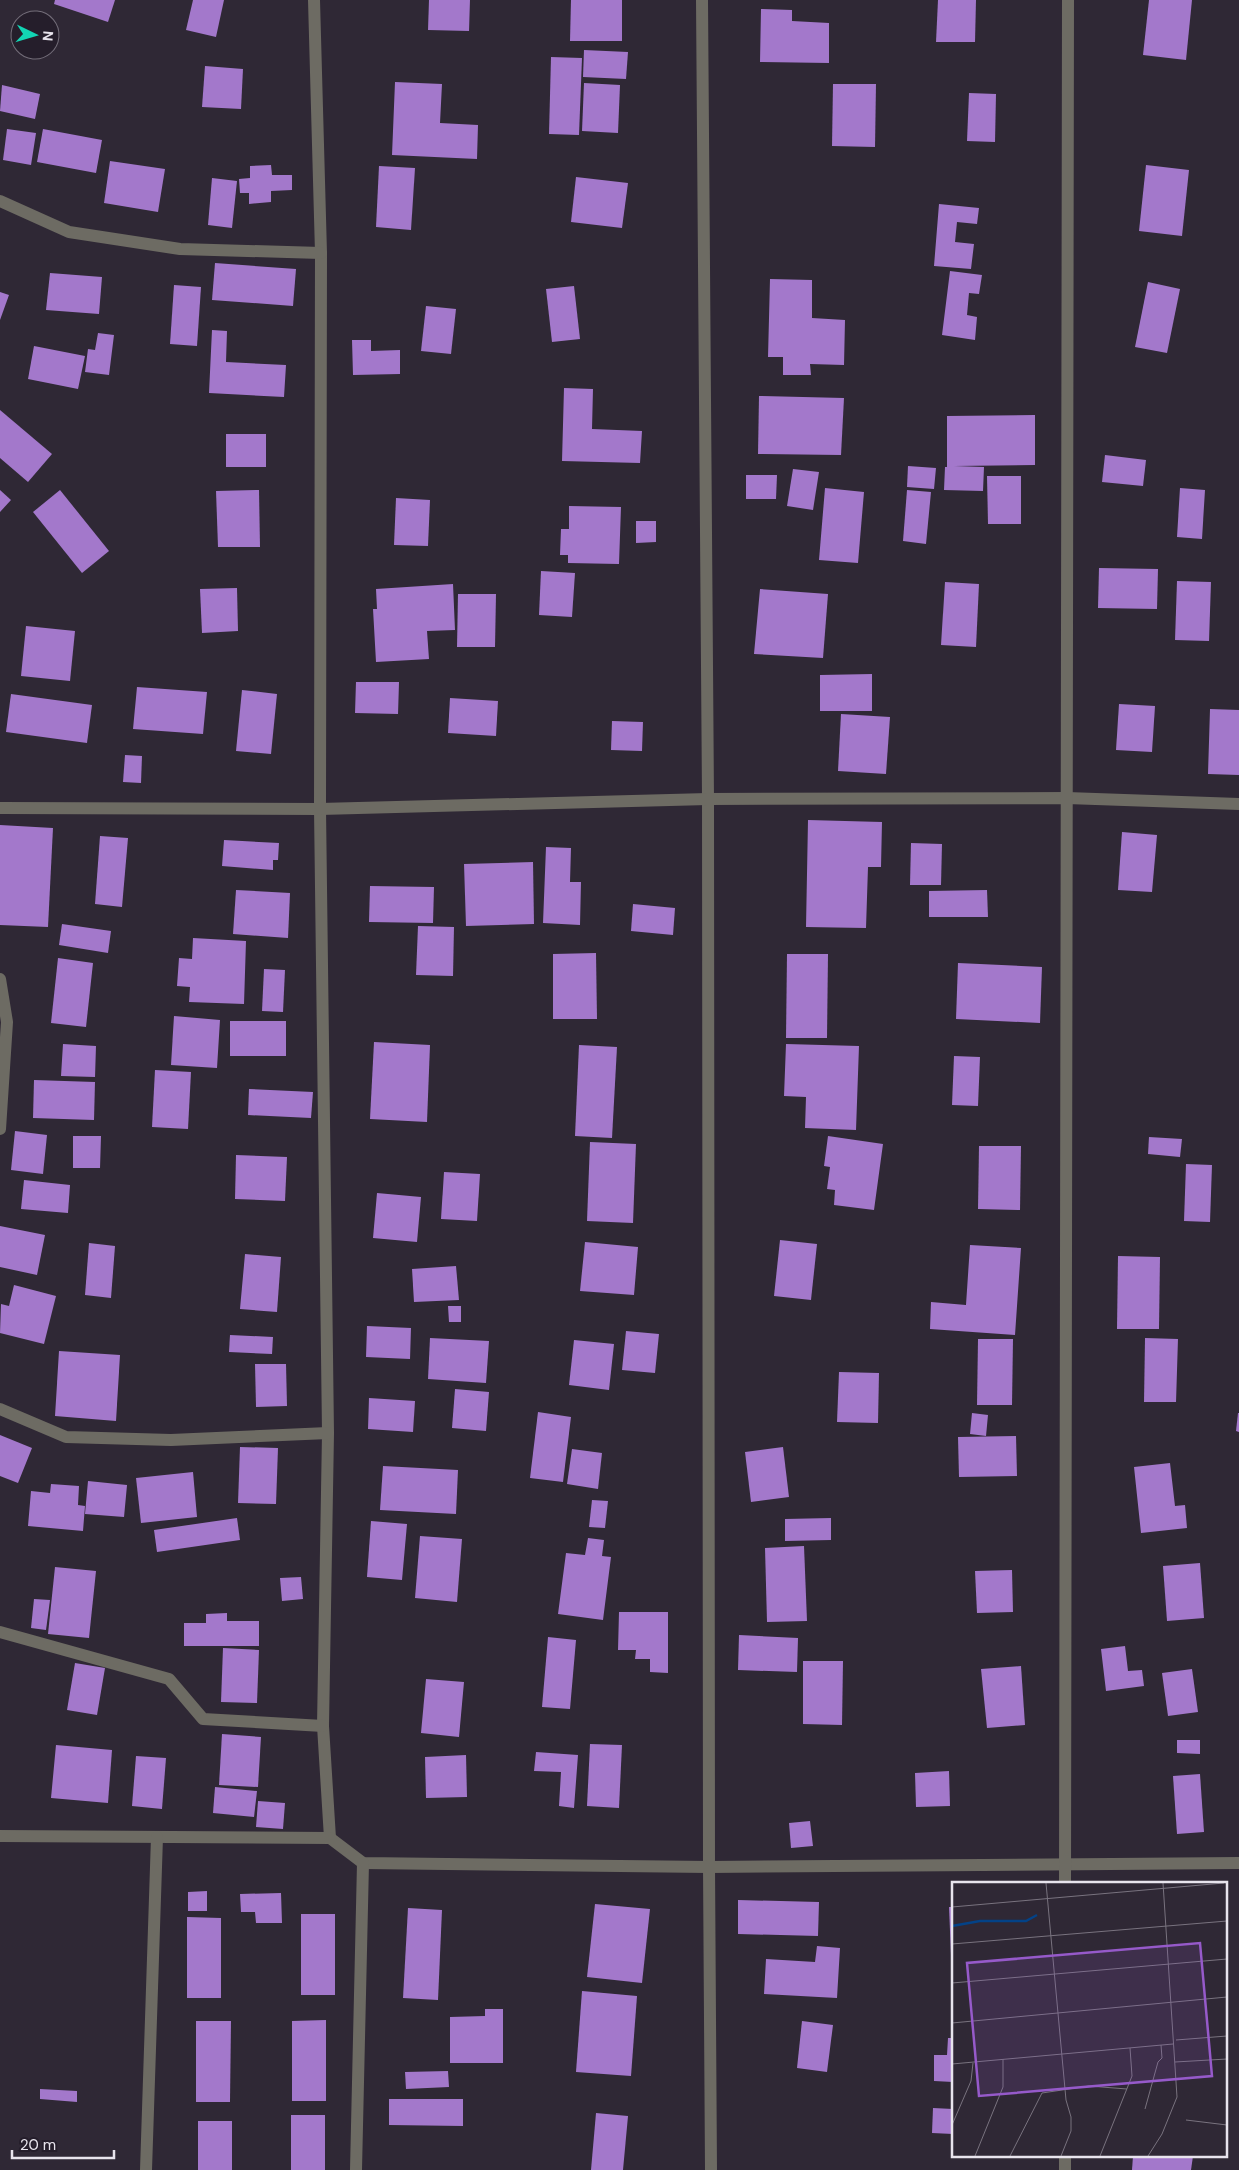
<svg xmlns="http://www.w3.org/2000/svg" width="1239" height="2170" viewBox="0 0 1239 2170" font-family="'DM Sans',sans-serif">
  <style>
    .building { fill: #a378cb }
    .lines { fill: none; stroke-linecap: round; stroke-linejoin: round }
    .minor { stroke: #6d6b63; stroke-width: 12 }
    .inset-river { fill: none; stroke: #034287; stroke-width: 2.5 }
    .inset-road { fill: none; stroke: #79737f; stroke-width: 1 }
    .view { fill: #965aca; fill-opacity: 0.15; stroke: #965aca; stroke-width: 2.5 }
    .inset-edge { fill: none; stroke: #e8e4ed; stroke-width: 2.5 }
  </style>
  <rect width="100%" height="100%" fill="#2f2835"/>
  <g class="building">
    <path d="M55,0H115L108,22L54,4Z"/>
    <path d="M193,0H224L216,37L186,30Z"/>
    <path d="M429,0H470L469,31L428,30Z"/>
    <path d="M571,0H622V41H570Z"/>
    <path d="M938,0H976L975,42H936Z"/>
    <path d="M1149,0H1192L1186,60L1143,55Z"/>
    <path d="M761,9L792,10V21L829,23V63L760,62Z"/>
    <path d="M584,50L628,52L626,79L583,77Z"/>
    <path d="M551,57L582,58L579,135L549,134Z"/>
    <path d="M205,66L243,69L241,109L202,107Z"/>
    <path d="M395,82L442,84L440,123L478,125L477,159L392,155Z"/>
    <path d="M584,83L620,85L618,133L582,131Z"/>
    <path d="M833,84H876L875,147L832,146Z"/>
    <path d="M2,85L40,94L35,119L0,111Z"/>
    <path d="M969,93L996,94L995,142L967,141Z"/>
    <path d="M7,129L36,133L31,165L3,160Z"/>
    <path d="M43,129L102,140L96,173L37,162Z"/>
    <path d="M110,161L165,169L158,212L104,203Z"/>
    <path d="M271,165L272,175H292V190L271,191V202L249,204V193H240L239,179L250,178V166Z"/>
    <path d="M1146,165L1189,170L1182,236L1139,231Z"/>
    <path d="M379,166L415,168L411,230L376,227Z"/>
    <path d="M576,177L628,183L622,228L571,222Z"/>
    <path d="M212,178L237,181L232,228L208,225Z"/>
    <path d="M939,204L979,208L977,224L957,222L955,242L974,244L971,269L934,266Z"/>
    <path d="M215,263L296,269L293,306L212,300Z"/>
    <path d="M950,271L982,275L979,294L969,293L967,315L977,317L975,340L942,335Z"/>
    <path d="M50,273L102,277L99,314L46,310Z"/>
    <path d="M770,279L812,280V318L845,320L844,365L810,364L811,375H783V357H768Z"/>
    <path d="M1148,282L1180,289L1167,353L1135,347Z"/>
    <path d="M174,285L201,287L197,346L170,344Z"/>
    <path d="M574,286L580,339L552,342L546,289Z"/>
    <path d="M0,292L9,295L0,320Z"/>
    <path d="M426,306L456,309L451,354L421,351Z"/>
    <path d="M212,330L227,331L226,362L286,365L284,397L209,393Z"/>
    <path d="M98,333L114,335L109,375L85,372L88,349L95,350Z"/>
    <path d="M352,340H371V351L400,350V374L353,375Z"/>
    <path d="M34,346L85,356L78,389L28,379Z"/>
    <path d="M564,388L593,389L592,429L642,431L640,463L562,461Z"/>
    <path d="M759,396L844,398L841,455L758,454Z"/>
    <path d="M0,410L52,454L28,482L0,458Z"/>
    <path d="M1035,415V465L954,466L984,467L983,491L944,490L945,467H947V416Z"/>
    <rect x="226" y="434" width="40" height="33"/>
    <path d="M1105,455L1146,460L1143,486L1102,482Z"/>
    <path d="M908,466L936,468L934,489L907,487Z"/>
    <path d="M793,469L819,472L813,510L787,506Z"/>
    <path d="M746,475H777L776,499H746Z"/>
    <path d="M987,476H1021V524H988Z"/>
    <path d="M825,488L864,492L858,563L819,560Z"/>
    <path d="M1180,488L1205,490L1202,539L1177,537Z"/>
    <path d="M0,490L11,500L0,512Z"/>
    <path d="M60,490L109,551L82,573L33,512Z"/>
    <path d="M259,490L260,547H218L216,491Z"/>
    <path d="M907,490L931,492L926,544L903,541Z"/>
    <path d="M396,498L430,500L428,546L394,545Z"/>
    <path d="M569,506L621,507L619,564L568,563V555H560L561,529H569Z"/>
    <path d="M636,521H656V542L636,543Z"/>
    <path d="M1099,568L1158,569L1157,609L1098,608Z"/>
    <path d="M541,571L575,573L572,617L539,615Z"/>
    <path d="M1177,581L1211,582L1209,641L1175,640Z"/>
    <path d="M945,582L979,584L976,647L941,645Z"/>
    <path d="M453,584L455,630L427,631L429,659L376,662L373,609H377L376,589Z"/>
    <path d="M237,588L238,631L202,633L200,589Z"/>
    <path d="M760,589L828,594L823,658L754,654Z"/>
    <path d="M458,594H496L495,647H457Z"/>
    <path d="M26,626L75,631L70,681L21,676Z"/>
    <path d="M872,674V711H820V675Z"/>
    <path d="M356,682H399L398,714L355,713Z"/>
    <path d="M137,687L207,692L203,734L133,729Z"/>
    <path d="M242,690L277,694L271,754L236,751Z"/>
    <path d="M11,694L92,705L87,743L6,732Z"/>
    <path d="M450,698L498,701L496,736L448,733Z"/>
    <path d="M1119,704L1155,706L1152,752L1116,750Z"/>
    <path d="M1210,709L1239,710V775L1208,774Z"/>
    <path d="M841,714L890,717L886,774L838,771Z"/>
    <path d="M612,721L643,722L642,751L611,750Z"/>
    <path d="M125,755L142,756L141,783L123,782Z"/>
    <path d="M808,820L882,822L881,867H868L866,928L806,927Z"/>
    <path d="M0,825L53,828L48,927L0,925Z"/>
    <path d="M1122,832L1157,835L1152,892L1118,890Z"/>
    <path d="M100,836L128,838L122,907L95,904Z"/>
    <path d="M224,840L279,843L278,860H273V870L222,866Z"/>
    <path d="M911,843L942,844L941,885H910Z"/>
    <path d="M546,847L571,848L570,882H581L580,925L543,923Z"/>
    <path d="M533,862L534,924L466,926L464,864Z"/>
    <path d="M370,886L434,887L433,923L369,922Z"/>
    <path d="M236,890L290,893L288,938L233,934Z"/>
    <path d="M987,890L988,917H929V891Z"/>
    <path d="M633,904L675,908L673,935L631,931Z"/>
    <path d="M62,924L111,931L108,953L59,945Z"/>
    <path d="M418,926L454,927L453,976L416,975Z"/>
    <path d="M193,938L246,941L244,1004L189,1002L190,987L177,986L179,958L192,959Z"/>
    <path d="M596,953L597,1019H553V954Z"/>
    <path d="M787,954H828L827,1038H786Z"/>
    <path d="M58,958L93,963L86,1027L51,1023Z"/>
    <path d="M958,963L1042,967L1040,1023L956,1019Z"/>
    <path d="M264,969L285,970L283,1012L262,1011Z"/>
    <path d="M174,1016L220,1020L217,1068L171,1065Z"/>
    <rect x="230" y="1021" width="56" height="35"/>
    <path d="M374,1042L430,1045L427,1122L370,1119Z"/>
    <path d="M63,1044L96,1046L95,1077L61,1076Z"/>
    <path d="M786,1044L859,1046L856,1130L805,1128L806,1097L784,1096Z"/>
    <path d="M579,1045L617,1047L612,1138L575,1136Z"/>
    <path d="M954,1056L980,1057L978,1106L952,1105Z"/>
    <path d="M155,1070L191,1072L188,1129L152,1127Z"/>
    <path d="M34,1080L95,1082L94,1120L33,1118Z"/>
    <path d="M249,1089L313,1092L311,1118L248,1115Z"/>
    <path d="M15,1131L47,1135L43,1174L11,1170Z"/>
    <path d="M73,1136H101L100,1168H73Z"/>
    <path d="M828,1136L883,1144L874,1210L834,1205L835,1190L827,1189L830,1167L824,1166Z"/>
    <path d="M1149,1137L1182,1139L1180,1157L1148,1154Z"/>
    <path d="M590,1142L636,1144L633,1223L587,1221Z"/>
    <path d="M979,1146H1021L1020,1210L978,1209Z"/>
    <path d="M236,1155L287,1157L285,1201L235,1199Z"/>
    <path d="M1186,1164L1212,1165L1210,1222L1184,1221Z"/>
    <path d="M444,1172L480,1174L477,1221L441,1219Z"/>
    <path d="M24,1180L70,1185L68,1213L21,1209Z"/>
    <path d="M377,1193L421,1197L417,1242L373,1238Z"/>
    <path d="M0,1226L45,1235L37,1275L0,1267Z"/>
    <path d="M780,1240L817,1244L811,1300L774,1296Z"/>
    <path d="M585,1242L638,1247L634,1295L580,1291Z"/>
    <path d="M89,1243L115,1246L111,1298L85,1295Z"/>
    <path d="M970,1245L1021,1248L1015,1335L930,1329L931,1302L966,1305Z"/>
    <path d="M245,1254L281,1257L277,1312L240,1309Z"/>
    <path d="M1118,1256L1160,1257L1159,1329H1117Z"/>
    <path d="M456,1266L459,1300L414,1302L412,1269Z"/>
    <path d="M14,1285L56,1296L44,1344L0,1333L1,1304L9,1306Z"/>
    <path d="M448,1306H461V1322H449Z"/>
    <path d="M367,1326L411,1328L410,1359L366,1357Z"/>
    <path d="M626,1331L659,1334L655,1373L622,1370Z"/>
    <path d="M230,1335L273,1337L272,1354L229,1352Z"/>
    <path d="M430,1338L489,1341L486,1383L428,1379Z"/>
    <path d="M1145,1338L1178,1339L1176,1402H1144Z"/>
    <path d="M978,1339H1013L1012,1405H977Z"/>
    <path d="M574,1340L614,1344L609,1390L569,1385Z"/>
    <path d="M59,1351L120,1355L116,1421L55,1416Z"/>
    <path d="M255,1364H286L287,1406L256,1407Z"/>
    <path d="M839,1372L879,1373L878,1423L837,1422Z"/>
    <path d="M455,1389L489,1392L486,1431L452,1428Z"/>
    <path d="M369,1398L415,1401L413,1432L368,1429Z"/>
    <path d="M538,1412L571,1417L563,1482L530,1478Z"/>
    <path d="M972,1413L988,1415L986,1436L970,1434Z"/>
    <path d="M1238,1413H1239V1432L1236,1431Z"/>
    <path d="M0,1435L32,1448L18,1483L0,1476Z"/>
    <path d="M1016,1436L1017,1476L959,1477L958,1437Z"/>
    <path d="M240,1447L278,1448L276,1504L238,1503Z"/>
    <path d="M783,1447L789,1497L751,1502L745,1452Z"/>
    <path d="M572,1449L602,1453L598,1489L567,1484Z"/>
    <path d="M1170,1463L1175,1506L1185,1505L1187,1528L1141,1533L1134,1467Z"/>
    <path d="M383,1466L458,1470L456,1514L380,1510Z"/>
    <path d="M193,1472L197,1517L141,1523L136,1478Z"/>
    <path d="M88,1481L127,1485L124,1517L85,1514Z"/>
    <path d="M51,1484L79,1486L78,1505L85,1506L83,1531L28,1526L31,1491L50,1493Z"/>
    <path d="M592,1500L608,1501L605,1528L589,1527Z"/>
    <path d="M237,1518L240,1540L157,1552L154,1530Z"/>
    <path d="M831,1518V1540L785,1541V1519Z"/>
    <path d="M371,1521L407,1524L402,1580L367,1577Z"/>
    <path d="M420,1536L462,1539L457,1602L415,1598Z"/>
    <path d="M588,1538L604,1540L602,1556L611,1557L603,1620L558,1614L566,1553L585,1555Z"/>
    <path d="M804,1546L807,1621L767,1622L765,1548Z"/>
    <path d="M1200,1563L1204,1618L1167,1621L1163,1566Z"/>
    <path d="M55,1567L96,1571L89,1638L48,1634Z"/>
    <path d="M1012,1570L1013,1612L977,1613L975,1571Z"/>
    <path d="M301,1577L303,1599L282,1601L280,1578Z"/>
    <path d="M34,1599L50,1600L46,1630L31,1628Z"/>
    <path d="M619,1612H668V1673L650,1672V1659H635L636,1650H618Z"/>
    <path d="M227,1613V1621H259V1646H184V1623H206V1614Z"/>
    <path d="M739,1635L798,1638L797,1672L738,1670Z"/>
    <path d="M548,1637L576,1640L570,1709L542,1707Z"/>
    <path d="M1125,1646L1128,1671L1142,1670L1144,1686L1106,1691L1101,1649Z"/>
    <path d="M223,1648L259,1650L257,1703L221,1702Z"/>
    <path d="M803,1661H843L842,1725L803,1724Z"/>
    <path d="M75,1663L105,1668L97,1715L67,1710Z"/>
    <path d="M1021,1666L1025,1725L987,1728L981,1669Z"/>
    <path d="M1192,1669L1198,1712L1168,1716L1162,1673Z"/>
    <path d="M426,1679L464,1682L459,1737L421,1733Z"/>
    <path d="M222,1734L261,1737L258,1787L219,1785Z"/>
    <path d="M1177,1740H1200V1754L1177,1753Z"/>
    <path d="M590,1744L622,1745L619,1808L587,1806Z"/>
    <path d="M56,1745L112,1750L108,1803L51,1798Z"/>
    <path d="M536,1752L578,1755L574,1808L559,1806L561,1772L534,1771Z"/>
    <path d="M466,1755L467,1797L426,1798L425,1757Z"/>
    <path d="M136,1756L166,1758L162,1809L132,1806Z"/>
    <path d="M949,1771L950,1806L916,1807L915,1773Z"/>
    <path d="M1200,1774L1204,1832L1177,1834L1173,1776Z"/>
    <path d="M215,1787L257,1791L254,1817L213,1813Z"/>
    <path d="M258,1801L285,1803L283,1829L256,1827Z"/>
    <path d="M810,1821L813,1846L791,1848L789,1823Z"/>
    <path d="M207,1891V1911H188V1892Z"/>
    <path d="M281,1893L282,1923H256L255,1912H241L240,1894Z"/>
    <path d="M738,1900L819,1902L818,1936L738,1934Z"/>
    <path d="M595,1904L650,1909L642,1983L587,1977Z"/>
    <path d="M949,1907H953V1955H951Z"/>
    <path d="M408,1908L442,1910L438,2000L403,1998Z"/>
    <rect x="301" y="1914" width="34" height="81"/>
    <path d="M187,1917L221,1918V1998H187Z"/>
    <path d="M817,1946L840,1948L837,1998L764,1994L766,1959L815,1962Z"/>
    <path d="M582,1991L637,1996L631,2076L576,2072Z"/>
    <path d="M485,2009H503V2063H450V2017L485,2016Z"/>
    <path d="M326,2020V2101H292V2021Z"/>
    <path d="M196,2021H231L230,2102H196Z"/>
    <path d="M802,2021L833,2025L827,2072L797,2068Z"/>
    <path d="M948,2038H953V2082L934,2081V2055H947Z"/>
    <path d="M448,2071L449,2087L406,2089L405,2072Z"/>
    <path d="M40,2089L77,2091V2102L40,2099Z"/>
    <path d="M389,2099H463V2126L389,2125Z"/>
    <path d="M933,2108L953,2109V2134L932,2133Z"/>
    <path d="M596,2113L628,2116L623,2170H591Z"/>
    <rect x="291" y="2115" width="34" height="55"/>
    <rect x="198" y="2121" width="34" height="49"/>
    <path d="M1133,2156H1193L1191,2170H1132Z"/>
  </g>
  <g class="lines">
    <g class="minor">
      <path d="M314,0L321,253L320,809L328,1433L323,1726L330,1838"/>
      <path d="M702,0L708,799L709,1867L711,2170"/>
      <path d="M0,201L69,232L180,249L321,253"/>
      <path d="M0,808L320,809L708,799L1067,798L1239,804"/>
      <path d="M0,979L7,1022L0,1129"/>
      <path d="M0,1409L66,1437L171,1440L328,1433"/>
      <path d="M0,1632L169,1679L203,1719L323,1726"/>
      <path d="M0,1836L330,1838L363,1863L709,1867L1239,1863"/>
      <path d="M1065,1884L1068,0"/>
      <path d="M1065,2156V2170"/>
      <path d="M146,2170L157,1837"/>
      <path d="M356,2170L363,1863"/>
    </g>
  </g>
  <g transform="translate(952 1882)">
    <rect width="275" height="275" fill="#2f2835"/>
    <path class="inset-river" d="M0,44L28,39H74L85,33"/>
    <path class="inset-road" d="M94,1L114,218L119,235V249L109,274M0,25L272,1M0,62L275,39M0,101L275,77M0,141L275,115M224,158L275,154M223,180L275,177M0,182L221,162M193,227L206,180L210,176L209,163M234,238L275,243M0,243L19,199L21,181M23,274L51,205V177M58,274L90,211L137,204L175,207M148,274L180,194L178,166M196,274L210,252L225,215L211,1"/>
    <path class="view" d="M248,61L260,194L27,214L15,81Z"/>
    <rect width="275" height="275" class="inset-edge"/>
  </g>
  <g transform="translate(35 35) rotate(95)"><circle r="24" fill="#251e2b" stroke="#736d79"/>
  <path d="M0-4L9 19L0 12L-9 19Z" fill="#12d5b4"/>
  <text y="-8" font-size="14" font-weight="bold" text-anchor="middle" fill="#e8e4ed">N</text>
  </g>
  <path d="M12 2150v8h102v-8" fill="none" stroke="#e8e4ed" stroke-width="2.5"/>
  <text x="20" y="2150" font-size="15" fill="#e8e4ed" stroke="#251e2b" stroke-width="4" paint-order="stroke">20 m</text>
</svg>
